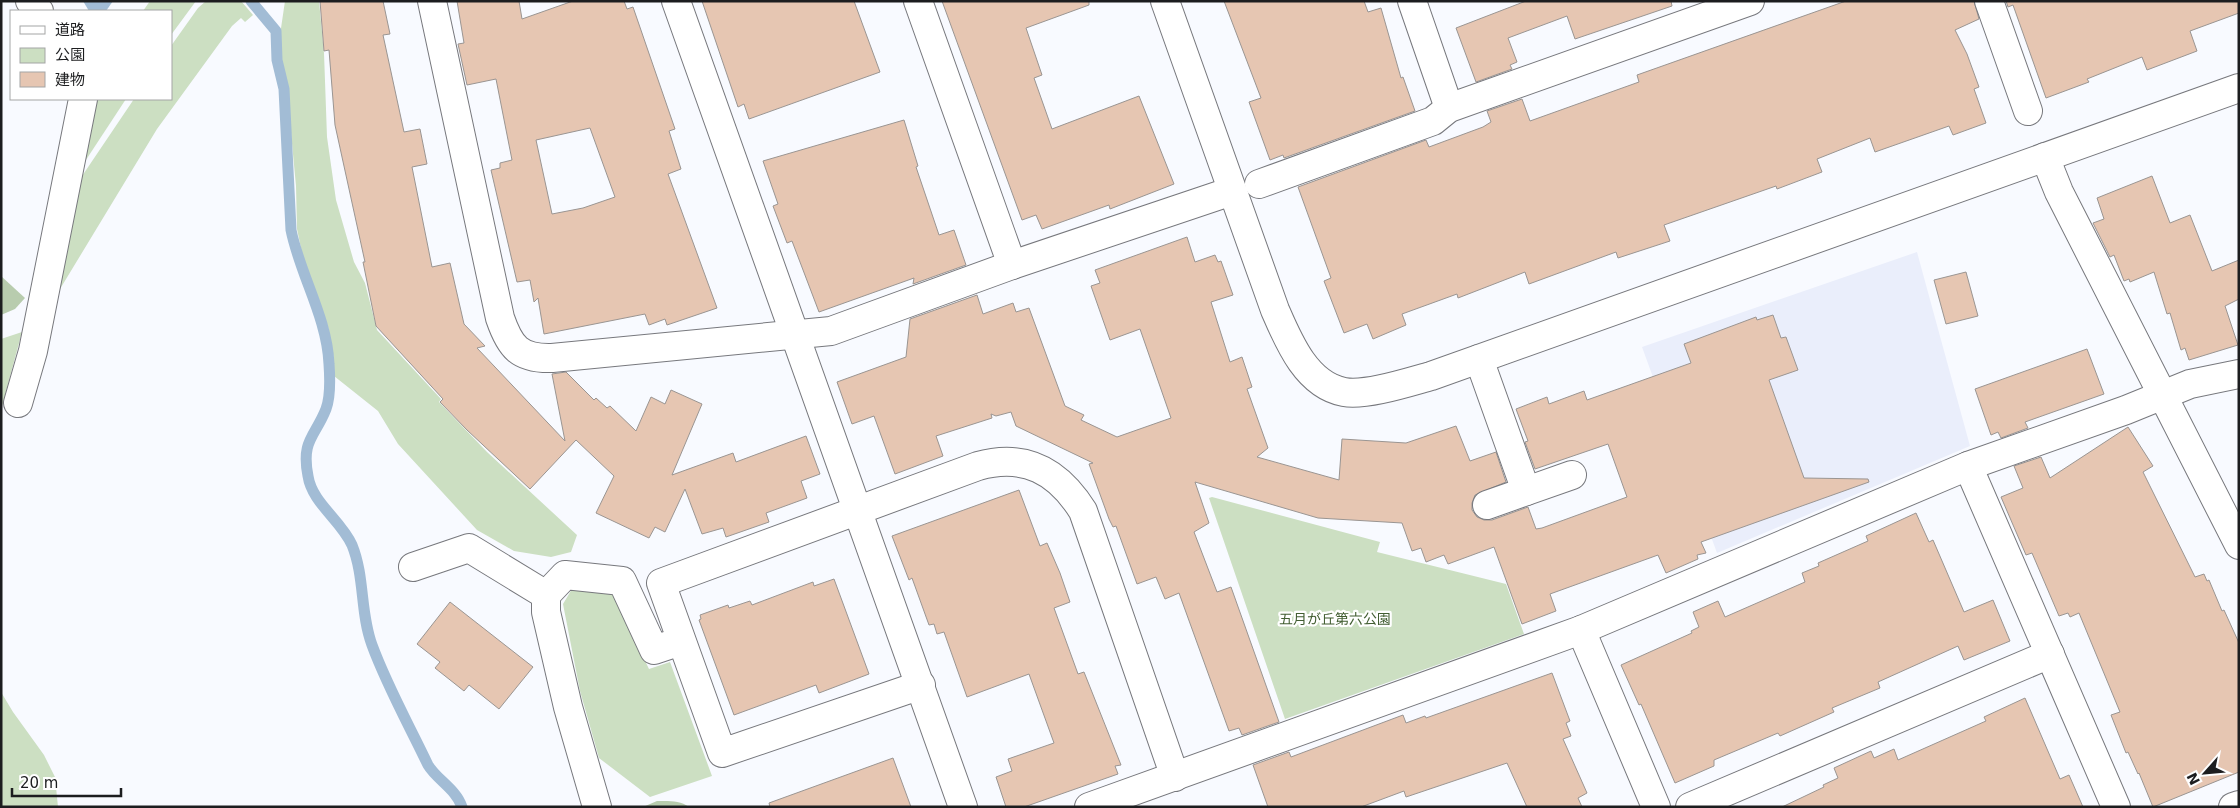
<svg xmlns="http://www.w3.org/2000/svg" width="2240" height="808" viewBox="0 0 2240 808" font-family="'DejaVu Sans','Noto Sans JP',sans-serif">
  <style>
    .built { fill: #eaeefb }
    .green { fill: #ccdfc2 }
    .forest { fill: #b8ccae }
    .water { fill: #a2bcd5 }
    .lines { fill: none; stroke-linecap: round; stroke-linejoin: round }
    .stream { stroke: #a2bcd5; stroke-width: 11 }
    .building { fill: #e6c6b2; stroke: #9a9592; fill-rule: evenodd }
    .minor-casing { stroke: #77787d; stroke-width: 30 }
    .tertiary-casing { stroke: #77787d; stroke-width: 30 }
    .minor { stroke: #fff; stroke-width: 28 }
    .tertiary { stroke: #fff; stroke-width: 28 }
    .labels { text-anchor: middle; stroke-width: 4.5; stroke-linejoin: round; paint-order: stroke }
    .park-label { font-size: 14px; fill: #425e32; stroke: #fff }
  </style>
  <rect width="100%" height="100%" fill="#f8faff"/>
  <path class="built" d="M1917,252L1970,446L1717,553L1642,347Z"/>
  <g class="green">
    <path d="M150,1H196L171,35V11H143Z"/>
    <path d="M206,1H241L253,15L245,22L241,18L232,26L157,129L60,289L57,288L78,182L134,99H171V46L198,8Z"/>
    <path d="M285,1H319L324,53L327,137L336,200L354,262L365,283L377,330L441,399L439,402L487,452L577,535L571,552L551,557L514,551L477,530L398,444L378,411L334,376V359L328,327L319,301L305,267L297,229L296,186L287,90L282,64L280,35Z"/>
    <path d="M95,99H126L80,169Z"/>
    <path d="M22,332L1,410V339Z"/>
    <path d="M1212,497L1380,542L1377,552L1506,584L1524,634L1285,719L1209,498Z"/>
    <path d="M572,589L611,591L649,669L670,662L712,776L650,797L599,758L580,691L563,604Z"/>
    <path d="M1,692L13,712L44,755L55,777L58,807H1Z"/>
  </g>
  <g class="forest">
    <path d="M1,276L25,298L15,309L1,315Z"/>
    <path d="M657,801C668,801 680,800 689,807H643Z"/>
  </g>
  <path class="water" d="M83,1H113L106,11H89Z"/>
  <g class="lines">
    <path class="stream" d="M251,1L276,31L277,60L284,89L291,230C300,275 327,317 329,364C330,378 331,396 326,409C315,437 301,440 308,476C312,503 341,520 352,545C365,577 360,613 372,645C387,686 409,725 428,765C437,780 456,789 462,807"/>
  </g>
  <g class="building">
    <path d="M320,1H383L390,34L383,35L404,132L420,129L427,164L412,167L432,267L450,263L464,324L485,346L477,348L565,441L552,374L566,372L594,400L596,398L607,408L610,406L636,431L651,397L665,404L671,390L702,404L672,475L733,453L736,462L806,436L820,474L801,481L807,498L766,513L769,522L726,537L723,528L702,534L685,489L665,532L655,527L649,538L596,513L614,476L576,440L530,489L467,430L440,402L443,399L376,326L363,262H365L335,125L329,50L324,51Z"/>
    <path d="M457,1H519L522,19L573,1H624L627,9L633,7L675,129L669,131L681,169L668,174L717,308L667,325L665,319L649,325L645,314L544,334L538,298L534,302L530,280L517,282L491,170L500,168V163L512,160L496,79L467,85L458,44L464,43ZM590,128L615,197L583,208L552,214L536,140Z"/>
    <path d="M702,1H854L880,72L749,119L744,104L738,107Z"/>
    <path d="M942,1H1089V5L1026,28L1042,75L1034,78L1052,129L1139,96L1174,184L1110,209L1109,205L1042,229L1036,215L1022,220Z"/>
    <path d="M1224,1H1364L1368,12L1381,8L1401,78L1403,77L1415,111L1284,158L1283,155L1270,160L1249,102L1261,98Z"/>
    <path d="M1526,1H1671L1672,6L1575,39L1567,16L1508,38L1517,62L1510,65L1512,69L1476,82L1456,28Z"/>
    <path d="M1846,1H1974L1979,19L1955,30L1967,54L1979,87L1974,89L1986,123L1953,135L1949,126L1875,152L1870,138L1817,159L1822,172L1777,189L1776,186L1664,225L1670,241L1618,258L1616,252L1529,284L1525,272L1458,298L1457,294L1402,314L1406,325L1373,339L1367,324L1344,333L1324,281L1331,278L1298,187L1426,140L1429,147L1483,127L1491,122L1487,111L1522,99L1530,121L1639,82L1637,75Z"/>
    <path d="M2006,1H2239V13L2190,31L2197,51L2147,70L2142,57L2087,79L2089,82L2046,98L2013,5L2008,7Z"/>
    <path d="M904,120L918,166L916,167L939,235L954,230L966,265L913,284L914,278L819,312L792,241L787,243L773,206L778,204L763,161Z"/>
    <path d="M2152,176L2170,223L2190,215L2212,271L2239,260V299L2225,306L2238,345L2189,360L2185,348L2181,350L2170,313L2167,314L2154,272L2130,282L2129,279L2124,281L2114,255L2110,257L2093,223L2104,219L2097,198Z"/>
    <path d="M1187,237L1195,262L1215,255L1218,262L1221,261L1233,295L1211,302L1230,362L1242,357L1252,387L1247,389L1268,448L1257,457L1339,480L1342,439L1406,443L1456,426L1470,461L1496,452L1506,482L1475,495L1472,503V510L1477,517L1484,520H1492L1528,507L1536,529L1542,528L1627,497L1608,444L1535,469L1525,442L1528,441L1516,409L1547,397L1549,404L1584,391L1587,400L1691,363L1684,344L1756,317L1757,320L1773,315L1781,338L1786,337L1798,370L1769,380L1804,478L1868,479L1869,482L1701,542L1706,553L1697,555L1698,559L1666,573L1658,555L1550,594L1556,611L1522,624L1494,547L1448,564L1444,555L1426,562L1421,548L1412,551L1402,523L1318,518L1195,482L1209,523L1194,532L1217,592L1231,587L1279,722L1242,735L1239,728L1229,731L1179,593L1165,599L1156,577L1137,584L1116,526L1113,527L1109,519L1089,464L1093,463L1016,426L1011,412L996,416L991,414L992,418L936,436L943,456L895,474L874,416L852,424L837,382L906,357L910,319L977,295L983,314L1013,303L1016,312L1029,308L1065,406L1084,415L1081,420L1117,437L1171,418L1140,329L1110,340L1091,286L1100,283L1095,270Z"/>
    <path d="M1966,272L1978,316L1946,324L1934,280Z"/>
    <path d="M2087,349L2104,394L2025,422L2028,428L2001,438L1998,432L1991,435L1975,389Z"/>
    <path d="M2128,427L2153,466L2143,472L2195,577L2204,574L2207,581L2209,580L2222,611L2224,610L2239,643V772L2153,807L2139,773L2138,774L2128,752L2126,753L2111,715L2120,712L2079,613L2070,617L2068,613L2059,616L2032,553L2026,555L2001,497L2023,488L2014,466L2041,457L2050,478Z"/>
    <path d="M1019,490L1040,546L1047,543L1060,573L1070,602L1054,608L1078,674L1084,672L1121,765L1115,766L1118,774L1024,807H1006L996,777L1012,771L1008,759L1054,743L1029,674L967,697L944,632L937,634L934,624L929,625L912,578L909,580L892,536Z"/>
    <path d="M1916,513L1929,542L1933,540L1964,612L1993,600L2010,641L1964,660L1958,646L1878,682L1880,688L1832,708L1834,712L1780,736L1778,733L1714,760V766L1675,783L1641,704L1639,705L1621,665L1692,633L1691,631L1699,627L1693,612L1718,601L1725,617L1805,582L1802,573L1819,566L1818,563L1868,541L1866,536Z"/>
    <path d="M834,579L869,674L819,693L816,685L734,715L699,620L701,619L700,615L728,605L729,608L750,601L752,605L813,582L814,586Z"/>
    <path d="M450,602L533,667L499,709L469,685L464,691L435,668L440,662L417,644Z"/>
    <path d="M1552,673L1570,721L1566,723L1571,736L1563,739L1587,793L1578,798L1582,807H1527L1507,763L1406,797L1404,791L1361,807H1268L1253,765L1289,752L1291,757L1403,715L1406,723L1425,716L1426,718Z"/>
    <path d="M2025,698L2060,779L2069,775L2083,807H1782L1824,787L1823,785L1838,778L1834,768L1871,751L1874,758L1894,749L1898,760L1986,721L1984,717Z"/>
    <path d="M893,758L911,807H770L769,803Z"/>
  </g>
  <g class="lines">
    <defs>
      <g id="minor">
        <path d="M30,1L39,11"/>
        <path d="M432,1L500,318C510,347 519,359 552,358L831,331L1012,265L1232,191"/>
        <path d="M676,1L963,807"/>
        <path d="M918,1L1012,265"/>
        <path d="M1412,1L1449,108"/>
        <path d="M1989,1L2028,111"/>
        <path d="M2045,157L2059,192L2239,545"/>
        <path d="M1259,184L1433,121L1449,108L1750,1"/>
        <path d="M1479,359L1526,491"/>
        <path d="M18,403L33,351L83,99"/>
        <path d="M1968,466L2116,807"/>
        <path d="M1487,505L1572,475"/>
        <path d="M413,567L469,548L546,595"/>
        <path d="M1581,630L1656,807"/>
        <path d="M921,685L722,753L661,583L978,466C1025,453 1058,471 1083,511L1175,777"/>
        <path d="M597,807L568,707L546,612V595L565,575L622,581L654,650L681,641"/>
        <path d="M1089,807L1581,630L1968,466L2126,410L2190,384L2239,374"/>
        <path d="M1690,807L2050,654"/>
        <path d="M2233,807L2239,805"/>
      </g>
      <path id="tertiary" d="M1165,1L1275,310C1288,340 1306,385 1344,392C1366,396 1409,382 1431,376L2239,88"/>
    </defs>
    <use href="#minor" class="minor-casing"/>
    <use href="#tertiary" class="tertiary-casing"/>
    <use href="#minor" class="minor"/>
    <use href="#tertiary" class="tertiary"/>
  </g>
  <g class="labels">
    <g class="park-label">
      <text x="1335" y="624">五月が丘第六公園</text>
    </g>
  </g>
  <rect width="2240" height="808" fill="none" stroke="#1c1d1f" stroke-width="5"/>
  <rect x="10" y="10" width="162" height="90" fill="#ffffff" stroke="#a4a5a5"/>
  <rect x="20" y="26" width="25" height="8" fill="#ffffff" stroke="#a4a5a5"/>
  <text x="55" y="35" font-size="15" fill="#1c1d1f">道路</text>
  <rect x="20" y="48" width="25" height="15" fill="#ccdfc2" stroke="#a4a5a5"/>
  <text x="55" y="60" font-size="15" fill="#1c1d1f">公園</text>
  <rect x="20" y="72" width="25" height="15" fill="#e6c6b2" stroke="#a4a5a5"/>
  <text x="55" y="85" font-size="15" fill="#1c1d1f">建物</text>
  <g transform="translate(2205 773) rotate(243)" stroke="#ffffff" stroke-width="4" paint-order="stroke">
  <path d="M0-4L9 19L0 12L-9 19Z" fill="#1c1d1f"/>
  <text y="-8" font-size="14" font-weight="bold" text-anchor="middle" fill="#1c1d1f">N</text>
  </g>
  <path d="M12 788v8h109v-8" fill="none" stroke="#1c1d1f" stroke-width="2.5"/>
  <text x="20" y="788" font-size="15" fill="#1c1d1f" stroke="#ffffff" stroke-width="4" paint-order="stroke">20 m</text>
</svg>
